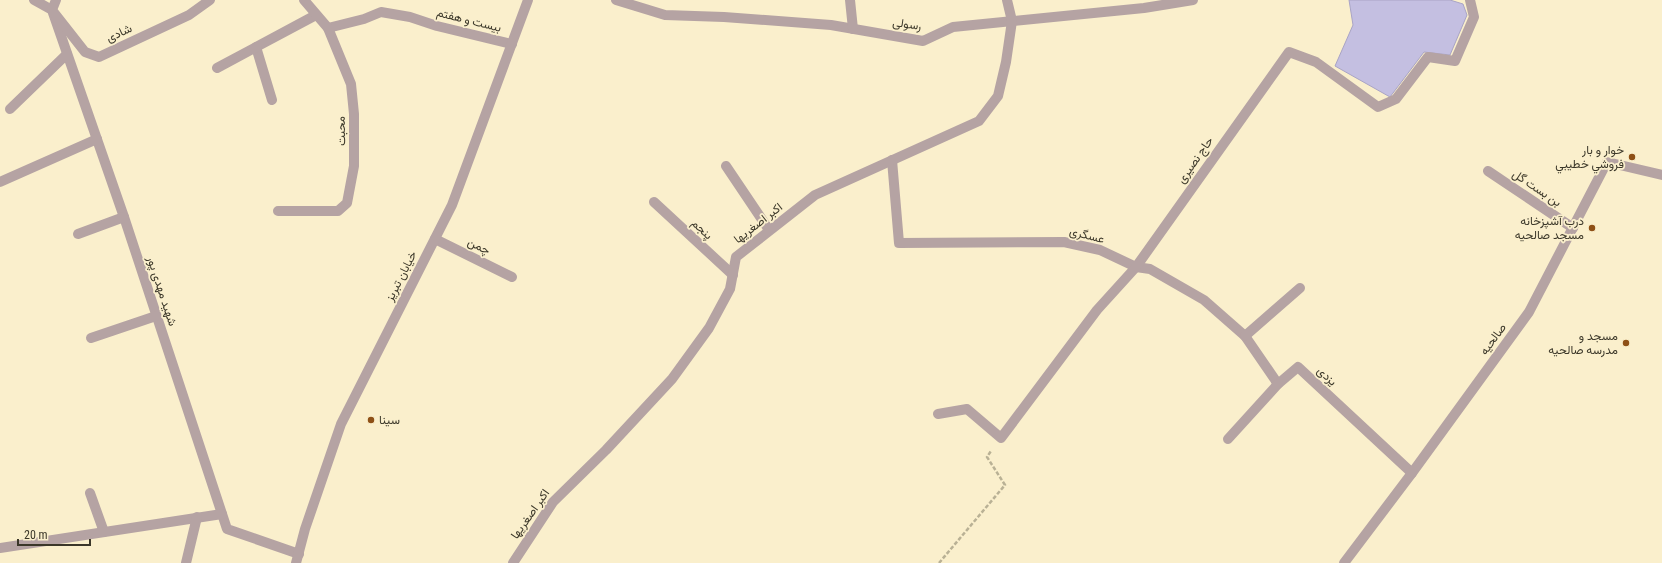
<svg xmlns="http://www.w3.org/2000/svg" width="1662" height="563" viewBox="0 0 1662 563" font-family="'Roboto Condensed',Vazirmatn,sans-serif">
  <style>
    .building { fill: #c4bfe1; stroke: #a9a4c5 }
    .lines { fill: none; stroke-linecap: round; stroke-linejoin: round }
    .path { stroke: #b9b195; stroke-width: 2.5; stroke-dasharray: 4 2; stroke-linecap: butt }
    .minor { stroke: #b5a3a3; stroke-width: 10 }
    .poi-dot { fill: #8e5016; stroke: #faefcc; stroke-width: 1.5 }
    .labels { text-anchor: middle; stroke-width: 3.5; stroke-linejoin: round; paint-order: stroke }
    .street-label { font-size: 12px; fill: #3b3729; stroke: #faefcc }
    .poi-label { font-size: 12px; fill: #3b3729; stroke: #faefcc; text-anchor: end }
  </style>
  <rect width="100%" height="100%" fill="#faefcc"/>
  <path class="building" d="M1349,0H1450L1463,4L1467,15L1450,55L1424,52L1390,97L1335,66L1353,25Z"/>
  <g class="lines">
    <path class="path" d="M939,563L1005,485L987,457L991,451"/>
    <g class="minor">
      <path d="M34,0L52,10L124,217L227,529L299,554"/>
      <path d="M56,0L52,10L85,52L99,57L189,15L210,0"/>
      <path d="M616,0L665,15L724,17L831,25L923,41L953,27L1144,8L1193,0"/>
      <path d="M850,0L853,29"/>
      <path d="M328,28L364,19L381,12L410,17L437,26L512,44"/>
      <path d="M256,47L272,100"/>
      <path d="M217,68L316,15"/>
      <path d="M10,109L67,54"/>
      <path d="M892,160L899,243L1064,242L1100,250L1136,267L1150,269L1204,300L1245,336L1278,384"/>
      <path d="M726,166L769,230"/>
      <path d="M1488,171L1573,228"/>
      <path d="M0,182L97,139"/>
      <path d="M654,202L733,275"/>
      <path d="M278,211H338L347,203L354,166V114L351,84L328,28L304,0"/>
      <path d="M78,234L124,217"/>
      <path d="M435,239L512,277"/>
      <path d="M1245,336L1300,288"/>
      <path d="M91,338L156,316"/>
      <path d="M938,414L967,409L1001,438L1097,310L1136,267L1289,52L1316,62L1378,107L1396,99L1428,57L1455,61L1474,17L1470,0"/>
      <path d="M1228,439L1278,384L1298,367L1412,473"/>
      <path d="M90,493L104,532"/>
      <path d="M0,548L222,514"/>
      <path d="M186,563L197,517"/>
      <path d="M296,563L305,529L341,424L452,205L528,0"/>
      <path d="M513,563L553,502L606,450L672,379L709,328L730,289L736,257L815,195L979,121L998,96L1006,62L1012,21L1007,0"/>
      <path d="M1344,563L1412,473L1529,312L1607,162L1662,175"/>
    </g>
  </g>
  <g class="poi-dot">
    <circle cx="1632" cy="157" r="4"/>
    <circle cx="1592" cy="228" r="4"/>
    <circle cx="1626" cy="343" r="4"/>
    <circle cx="371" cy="420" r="4"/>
  </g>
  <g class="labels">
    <g class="street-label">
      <text transform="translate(469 20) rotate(14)" y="4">بیست و هفتم</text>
      <text transform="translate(907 24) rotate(8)" y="4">رسولی</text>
      <text transform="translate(119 33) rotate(-25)" y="4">شادی</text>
      <text transform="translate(341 131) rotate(-91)" y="4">محبت</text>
      <text transform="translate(1195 160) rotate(-55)" y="4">حاج نصیری</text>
      <text transform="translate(1537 188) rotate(34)" y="4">بن بست گل</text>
      <text transform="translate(758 223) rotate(-38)" y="4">اکبر اصغریها</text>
      <text transform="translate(702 229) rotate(43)" y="4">پنجم</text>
      <text transform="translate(1087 235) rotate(14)" y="4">عسگری</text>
      <text transform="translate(479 246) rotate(26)" y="4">چمن</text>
      <text transform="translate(401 276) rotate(-63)" y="4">خیابان تبریز</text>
      <text transform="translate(162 291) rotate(72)" y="4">شهید مهدی پور</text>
      <text transform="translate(1493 339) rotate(-54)" y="4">صالحیه</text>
      <text transform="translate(1327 376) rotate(43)" y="4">یزدی</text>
      <text transform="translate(530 514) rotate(-55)" y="4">اکبر اصغریها</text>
    </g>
    <g class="poi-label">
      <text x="1624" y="154">خوار و بار<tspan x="1624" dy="14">فروشي خطيبي</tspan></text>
      <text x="1584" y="225">درب آشپزخانه<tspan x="1584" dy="14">مسجد صالحيه</tspan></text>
      <text x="1618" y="340">مسجد و<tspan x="1618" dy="14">مدرسه صالحیه</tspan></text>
      <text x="379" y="424" text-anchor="start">سینا</text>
    </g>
  </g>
  <path d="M18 539v6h72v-6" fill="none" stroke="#3b3729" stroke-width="2"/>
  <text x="24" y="539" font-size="12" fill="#3b3729" stroke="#faefcc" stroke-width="3" paint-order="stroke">20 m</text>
</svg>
